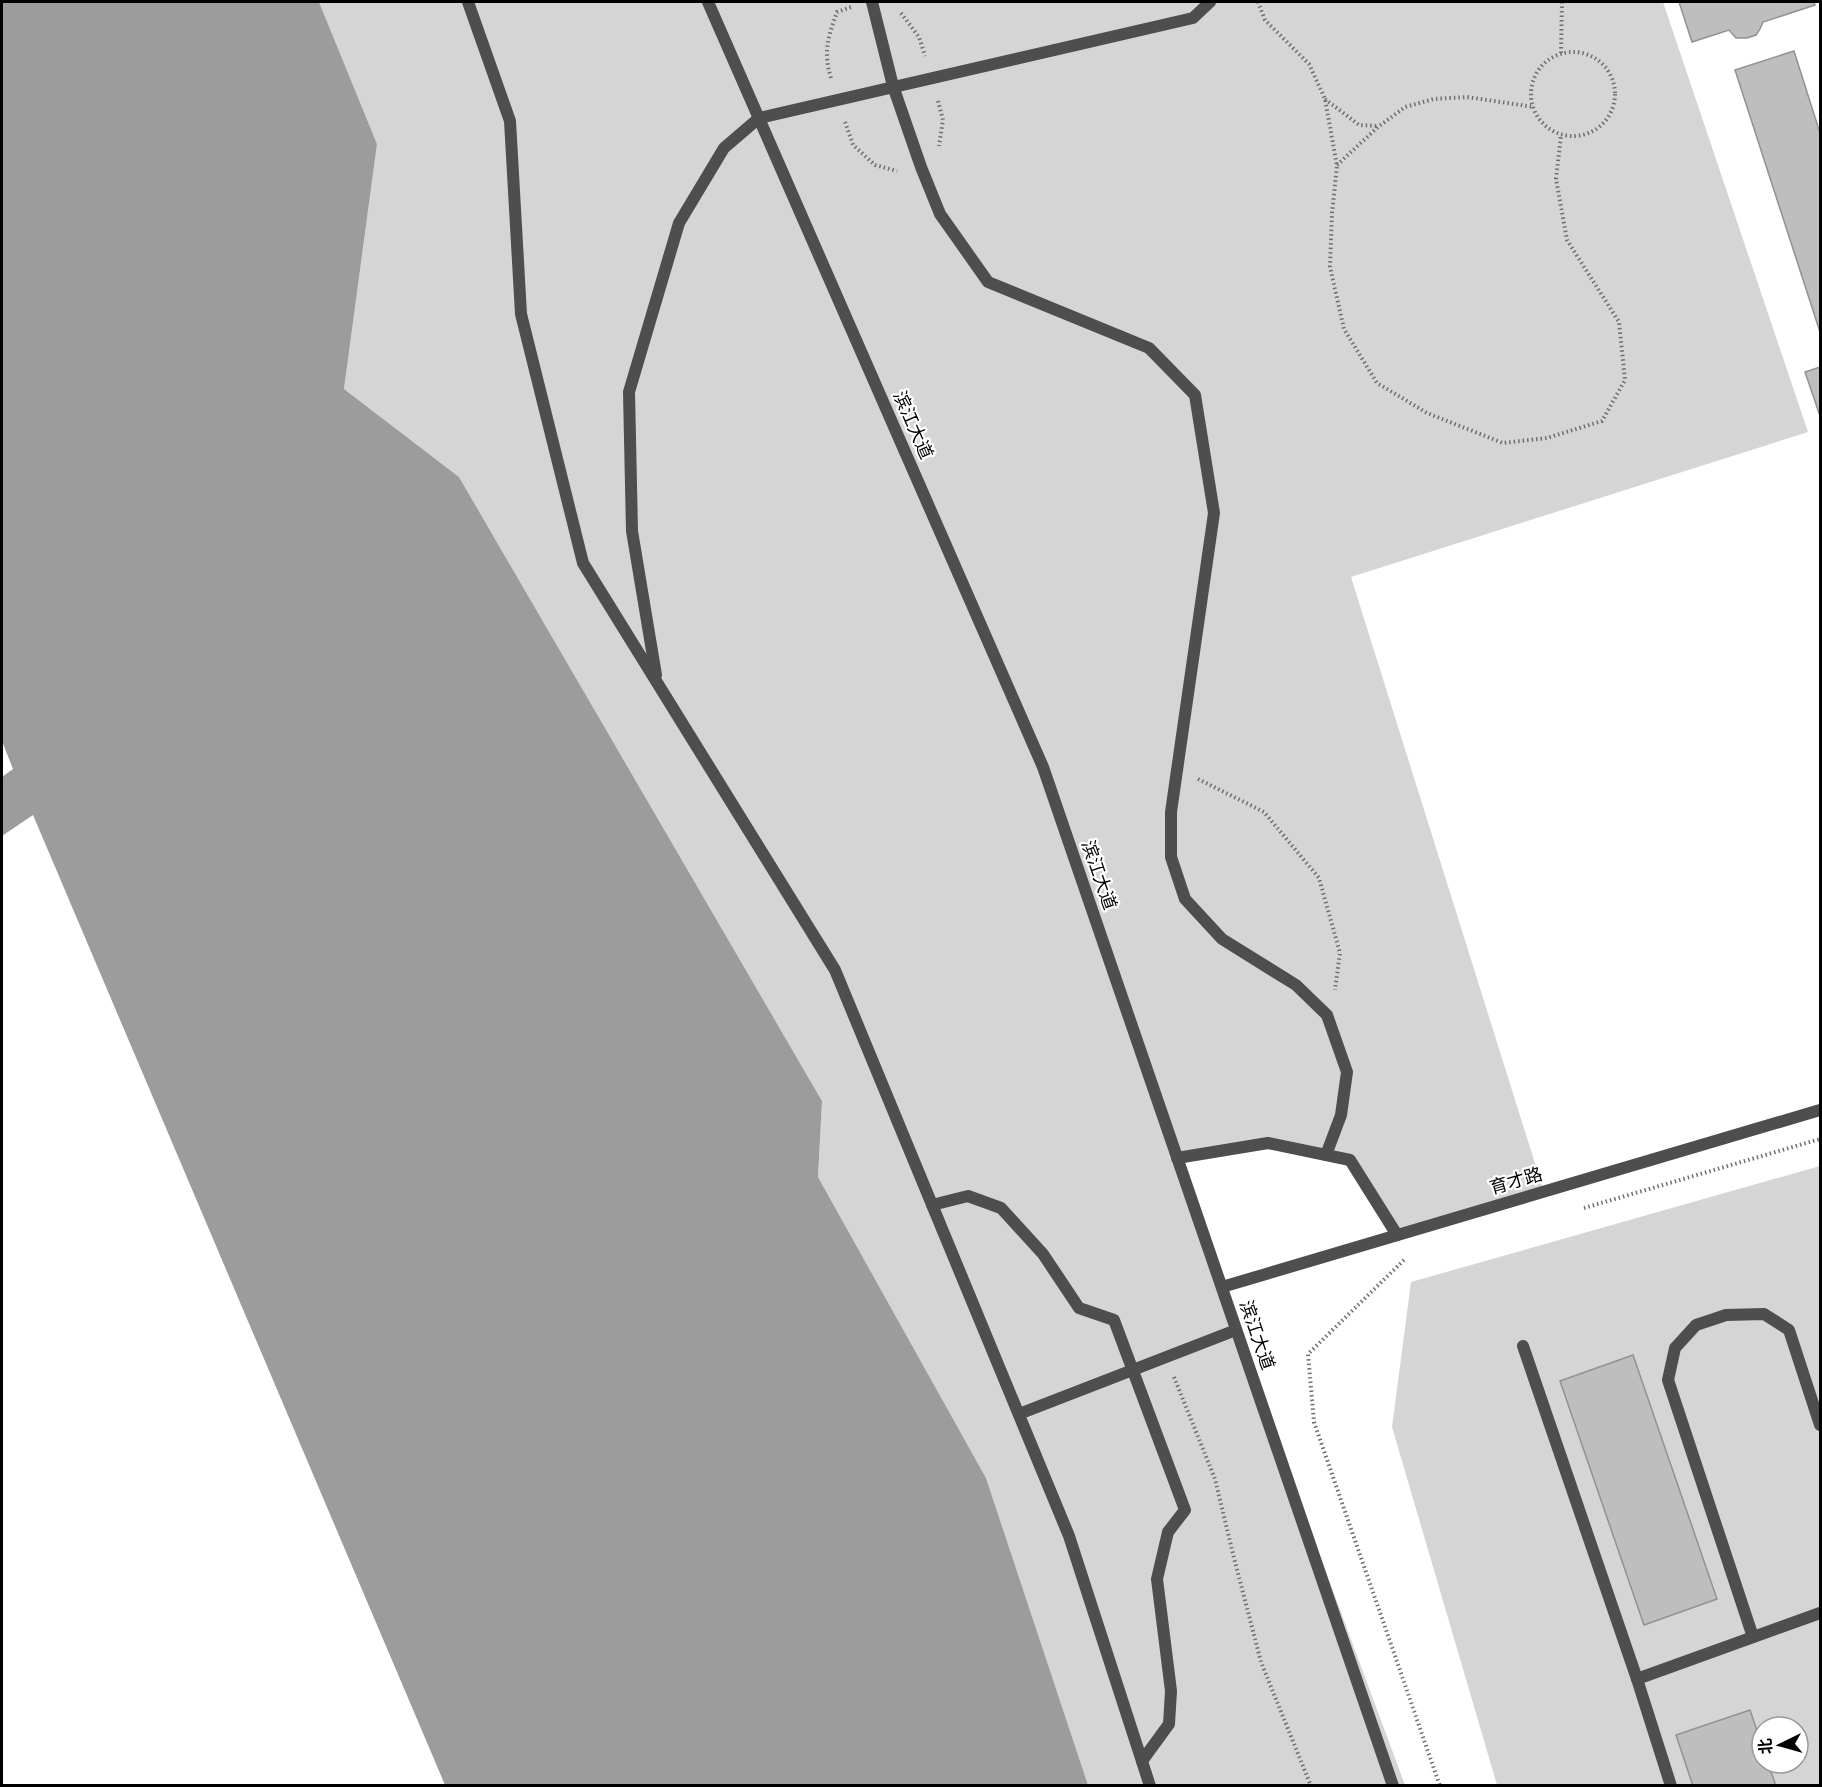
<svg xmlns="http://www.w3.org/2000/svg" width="1822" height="1787" viewBox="0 0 1822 1787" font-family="'Golos Text','Noto Sans SC',sans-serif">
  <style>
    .green { fill: #d5d5d5; fill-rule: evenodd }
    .water { fill: #9c9c9c }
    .building { fill: #bebebe; stroke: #929292; stroke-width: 1.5 }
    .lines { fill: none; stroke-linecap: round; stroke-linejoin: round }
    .path { stroke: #707070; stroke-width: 4; stroke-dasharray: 1.5 3; stroke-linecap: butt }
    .service { stroke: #4e4e4e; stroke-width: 12 }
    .pedestrian { stroke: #4e4e4e; stroke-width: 12 }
    .minor { stroke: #4e4e4e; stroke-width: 12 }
    .tertiary { stroke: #4e4e4e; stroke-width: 12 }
    .labels { text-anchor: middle; stroke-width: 4.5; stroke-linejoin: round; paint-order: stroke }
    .street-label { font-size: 18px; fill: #000; stroke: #fff }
  </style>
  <rect width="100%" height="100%" fill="#fff"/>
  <g class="green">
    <path d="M319,2H1663L1808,432L1351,577L1544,1192L1397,1235L1350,1160L1268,1143L1178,1158L1250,1367L1405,1785H1088L986,1478L818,1177L822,1101L459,477L344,389L377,144Z"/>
    <path d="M1820,1166V1785H1497L1392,1427L1411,1282ZM1762,1727H1798V1763H1762Z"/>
  </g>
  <path class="water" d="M2,2H319L377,144L344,389L459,477L822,1101L818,1177L986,1478L1088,1785H445L33,815L2,836V777L13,769L2,741Z"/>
  <g class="building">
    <path d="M1679,2H1814L1815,5L1763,22L1760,29L1756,35L1747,38H1736L1729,30L1692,42Z"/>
    <path d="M1794,51L1820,133V332L1735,70Z"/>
    <path d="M1820,367V416L1805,372Z"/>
    <path d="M1633,1355L1717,1599L1644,1625L1560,1381Z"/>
    <path d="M1750,1710L1762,1746V1763H1768L1776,1786H1693L1676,1735Z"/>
  </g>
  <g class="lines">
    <g class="path">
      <path d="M1258,2L1265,20L1309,64L1325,99L1337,166L1332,213L1330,267L1344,329L1377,383L1427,413L1503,443L1547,438L1602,421L1625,380L1619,322L1567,240L1556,179L1561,135"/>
      <path d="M901,13L919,37L925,56"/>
      <circle cx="1573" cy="94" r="42"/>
      <path d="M1561,53L1562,2"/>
      <path d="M831,78C823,52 828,37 837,12L851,7"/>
      <path d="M1325,99L1359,125L1377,126"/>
      <path d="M938,101L943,120L939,146"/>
      <path d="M845,122L853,145L875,165L897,171"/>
      <path d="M1337,165L1378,127L1405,107L1434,99L1467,97L1534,107"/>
      <path d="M1198,779L1264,812L1319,878L1340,953L1335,990"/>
      <path d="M1584,1208L1820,1139"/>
      <path d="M1404,1260L1308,1354L1314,1422L1440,1786"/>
      <path d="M1174,1377L1215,1479L1234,1558L1261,1662L1311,1786"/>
    </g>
    <g class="service">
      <path d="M759,118L1193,18L1210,2"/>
      <path d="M1523,1346L1637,1679"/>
      <path d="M1753,1637L1668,1380L1675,1348L1696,1325L1726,1315L1764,1314L1789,1330L1820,1425"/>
      <path d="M1671,1786L1637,1679L1820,1613"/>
    </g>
    <g class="pedestrian">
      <path d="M468,2L510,121L521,314L583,563L835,970L1069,1536L1150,1786"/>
      <path d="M872,2L893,86L921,167L940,214L988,282L1149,348L1195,395L1214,513L1171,812V857L1185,899L1222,939L1296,985L1327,1015L1347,1072L1341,1115L1326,1155"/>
      <path d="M656,675L632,531L629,392L679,223L724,148L759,118"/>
      <path d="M932,1205L968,1196L1001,1208L1043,1254L1079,1308L1114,1320L1185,1510L1168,1532L1157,1579L1171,1691L1169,1724L1142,1761"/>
      <path d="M1019,1414L1236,1330"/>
    </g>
    <g class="minor">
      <path d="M1177,1158L1268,1143L1350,1160L1397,1235"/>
      <path d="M1222,1287L1820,1110"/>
    </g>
    <path class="tertiary" d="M708,2L1043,767L1393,1786"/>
  </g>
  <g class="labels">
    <g class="street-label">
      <text transform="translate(913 425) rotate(66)" y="6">滨江大道</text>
      <text transform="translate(1099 875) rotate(71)" y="6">滨江大道</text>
      <text transform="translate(1516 1181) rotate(-16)" y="6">育才路</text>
      <text transform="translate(1257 1335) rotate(71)" y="6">滨江大道</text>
    </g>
  </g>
  <rect width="1822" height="1787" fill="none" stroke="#000000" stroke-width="6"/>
  <g transform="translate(1780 1745) rotate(265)"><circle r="28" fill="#ffffff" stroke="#999999" stroke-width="1.5"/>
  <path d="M0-4.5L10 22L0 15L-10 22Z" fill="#000000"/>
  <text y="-9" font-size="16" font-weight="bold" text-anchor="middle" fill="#000000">北</text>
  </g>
</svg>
